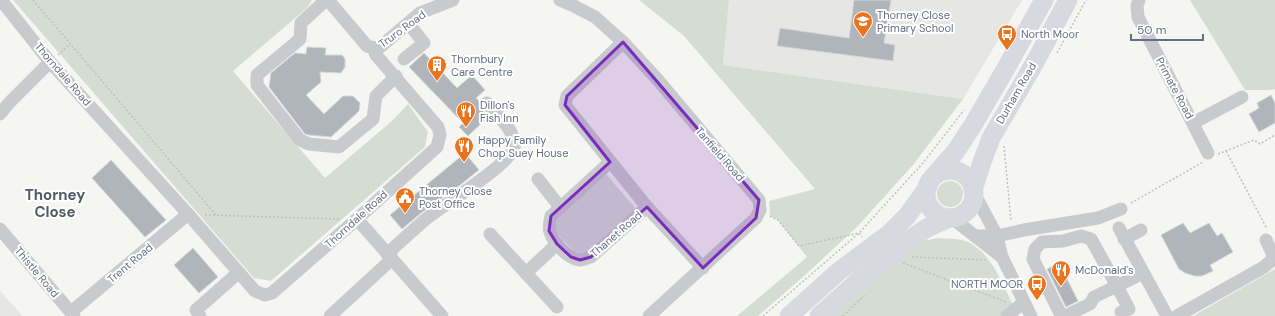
<svg xmlns="http://www.w3.org/2000/svg" width="1275" height="316" viewBox="0 0 1275 316" font-family="'DM Sans',sans-serif">
  <style>
    .built { fill: #e6e6e5 }
    .green { fill: #d5ddd2 }
    .building { fill: #b0b5bc; stroke: #d6d7d4 }
    .lines { fill: none; stroke-linecap: round; stroke-linejoin: round }
    .path { stroke: #bfc0c2; stroke-width: 1.5; stroke-dasharray: 2 2; stroke-linecap: butt }
    .minor { stroke: #c8cace; stroke-width: 13 }
    .highway { stroke: #d6d9df; stroke-width: 19 }
    .marked { fill: #7b2cbf; fill-opacity: 0.2; stroke: #7b2cbf; stroke-width: 3; stroke-linejoin: round }
    .labels { text-anchor: middle; stroke-width: 4; stroke-linejoin: round; paint-order: stroke }
    .poi-label { font-size: 11px; fill: #636f84; stroke: #fff; text-anchor: start }
    .street-label { font-size: 11px; fill: #636f84; stroke: #fff }
    .district-label { font-size: 15px; font-weight: bold; fill: #515a69; stroke: #fff }
  </style>
  <rect width="100%" height="100%" fill="#f5f6f2"/>
  <g class="built">
    <path d="M729,0H1022L963,99L723,65Z"/>
    <path d="M0,291L21,314L22,316H0Z"/>
  </g>
  <g class="green">
    <path d="M13,0H312L307,8L233,71L325,178L393,120L408,104L428,132L425,147L271,281L254,278Z"/>
    <path d="M639,0H729L723,65L963,99L913,165L857,227L804,276L758,316H737L807,257L778,220L770,216L769,201L815,189L684,36Z"/>
    <path d="M1190,0H1275V89L1272,90H1245Z"/>
    <path d="M606,174L636,209L584,254L574,252L555,231L557,218Z"/>
    <circle cx="950" cy="194" r="13"/>
    <path d="M937,238C944,239 954,238 962,240C990,248 1002,283 1014,307L1003,316H828L919,242Z"/>
    <path d="M1275,269V316H1193Z"/>
  </g>
  <g class="building">
    <path d="M854,0H891L884,43L895,45L893,61L777,46L780,28L849,38Z"/>
    <path d="M307,47L326,48L325,55H342L345,59V67L341,73L320,72L321,82L306,95L324,114L343,96H353L360,103L359,111L331,137L309,135L305,134L269,87L271,73L295,53L306,54Z"/>
    <path d="M424,53L457,88L472,75L485,90L476,98L479,101L481,108L488,117L468,136L459,127L463,123L409,67Z"/>
    <path d="M1271,95L1275,103V123L1259,132L1249,114L1259,108L1257,103Z"/>
    <path d="M465,153L479,170L460,185L421,213L402,229L390,215Z"/>
    <path d="M111,160L166,220L145,237L92,178Z"/>
    <path d="M1183,223L1190,233L1209,223L1217,236L1222,233L1233,252L1210,265L1213,271L1202,276H1195L1185,273L1179,269L1161,235Z"/>
    <path d="M193,248L218,277L199,293L174,265Z"/>
    <path d="M1059,263L1078,301L1066,307L1047,269Z"/>
  </g>
  <g class="lines">
    <g class="path">
      <path d="M33,0L216,215"/>
      <path d="M1057,53L1086,0"/>
      <path d="M58,55L70,44"/>
      <path d="M1004,146L1011,221"/>
      <path d="M1226,151L1267,229"/>
      <path d="M1218,154L1254,140L1260,144L1275,135"/>
      <path d="M1131,203L1203,162"/>
      <path d="M205,215L339,219"/>
      <path d="M770,216L778,220L799,246L859,233L862,237"/>
      <path d="M912,257L988,260"/>
      <path d="M903,263L1006,302"/>
      <path d="M763,316L859,233L923,163L964,110"/>
      <path d="M843,316L866,294"/>
    </g>
    <g class="minor">
      <path d="M1,0L50,62L188,214L255,291L265,295L272,293L357,219L437,147L440,135L438,127L376,55L373,48L367,46L328,0"/>
      <path d="M326,0L301,23L300,39L257,75V85L300,140L309,144L339,147L373,119L376,96L396,76"/>
      <path d="M560,0L574,6L595,17L623,42L657,79L759,200L760,210L756,218L649,316"/>
      <path d="M1139,0L1137,6L1138,17L1208,153"/>
      <path d="M623,42L567,96L565,105L647,207L703,268"/>
      <path d="M373,48L380,47L420,13L453,0"/>
      <path d="M404,59L424,43L408,23"/>
      <path d="M0,114L9,103L50,62"/>
      <path d="M1193,123L1242,97"/>
      <path d="M610,162L551,216C550,221 548,226 550,232C553,242 567,258 579,260C582,260 587,258 591,257L647,207"/>
      <path d="M538,179L560,207"/>
      <path d="M974,193L997,236L1002,257L1031,316"/>
      <path d="M952,218L1002,257"/>
      <path d="M357,219L442,316"/>
      <path d="M1119,228L1167,316"/>
      <path d="M0,229L74,316"/>
      <path d="M490,234L557,307"/>
      <path d="M975,236H997L1024,230L1098,218L1121,209"/>
      <path d="M1081,236L1091,239L1117,286L1094,297L1090,304L1065,316L1060,313L1033,259L1035,249L1042,242L1063,241Z"/>
      <path d="M1124,239L1141,230"/>
      <path d="M387,254C400,242 413,230 426,219C443,205 509,165 514,148C519,134 495,113 487,103"/>
      <path d="M526,273L557,244"/>
      <path d="M71,312L188,214"/>
      <path d="M1121,312L1129,309L1117,286L1143,273"/>
      <path d="M200,316L196,310L238,273"/>
      <path d="M330,316L392,259"/>
      <path d="M1007,316L1024,302"/>
      <path d="M1177,316L1264,267L1272,260L1273,255L1266,240"/>
    </g>
    <g class="highway">
      <circle cx="950" cy="194" r="24"/>
      <path d="M934,176L956,151L973,125L1005,70L1044,0"/>
      <path d="M973,190L982,162L991,138L1034,64L1068,0"/>
      <path d="M789,316L838,272L890,233L907,216L928,187"/>
      <path d="M819,316L857,282L909,240L927,228L949,218"/>
    </g>
  </g>
  <path class="marked" d="M623,42L759,200L756,218L703,268L647,207L591,257L580,260L571,257L557,244L549,231L551,216L610,162L565,105L567,96Z"/>
  <defs>
    <symbol id="school-pin" viewBox="-11 -11 22 30"><path d="M0 17L-7.5 6A9.5 9.5 0 1 1 7.5 6Z" fill="#ec731b" stroke="#fff"/><path d="M0-5L7-2L0 1L-7-2ZM-4 1L0 2.5L4 1V4Q0 6-4 4Z" fill="#fff"/></symbol>
    <symbol id="bus-pin" viewBox="-11 -11 22 30"><path d="M0 17L-7.5 6A9.5 9.5 0 1 1 7.5 6Z" fill="#ec731b" stroke="#fff"/><path d="M-5-6H5V4H4V6H2V4H-2V6H-4V4H-5ZM-3.5-4V0h7V-4ZM-3.5 1.2v1.5H-2V1.2ZM2 1.2v1.5H3.5V1.2Z" fill="#fff"/></symbol>
    <symbol id="building-pin" viewBox="-11 -11 22 30"><path d="M0 17L-7.5 6A9.5 9.5 0 1 1 7.5 6Z" fill="#ec731b" stroke="#fff"/><path d="M-4-6H4V6H1V3H-1V6H-4ZM-2.5-4.3h1.7v1.8h-1.7ZM.8-4.3h1.7v1.8H.8ZM-2.5-1h1.7V.8h-1.7ZM.8-1h1.7V.8H.8Z" fill="#fff"/></symbol>
    <symbol id="restaurant-pin" viewBox="-11 -11 22 30"><path d="M0 17L-7.5 6A9.5 9.5 0 1 1 7.5 6Z" fill="#ec731b" stroke="#fff"/><path d="M-5-6h1v4h1v-4h1v4h1v-4h1v5L-1.5 .5V6h-2V.5L-5-1ZM5-6V6H3V1.5H1.5Q1.5-4 5-6Z" fill="#fff"/></symbol>
    <symbol id="civic-pin" viewBox="-11 -11 22 30"><path d="M0 17L-7.5 6A9.5 9.5 0 1 1 7.5 6Z" fill="#ec731b" stroke="#fff"/><path d="M-.6-6.5H3V-4.5H.6V-3L4-1V1h2V6H-6V1h2V-1L-.6-3ZM-1.2 2.5V6h2.4V2.5Z" fill="#fff"/></symbol>
  </defs>
  <g fill-rule="evenodd">
    <use href="#school-pin" x="852" y="10" width="22" height="30"/>
    <use href="#bus-pin" x="996" y="23" width="22" height="30"/>
    <use href="#building-pin" x="426" y="54" width="22" height="30"/>
    <use href="#restaurant-pin" x="455" y="100" width="22" height="30"/>
    <use href="#restaurant-pin" x="453" y="135" width="22" height="30"/>
    <use href="#civic-pin" x="394" y="186" width="22" height="30"/>
    <use href="#restaurant-pin" x="1050" y="259" width="22" height="30"/>
    <use href="#bus-pin" x="1026" y="273" width="22" height="30"/>
  </g>
  <g class="labels">
    <g class="poi-label">
      <text x="877" y="19">Thorney Close<tspan x="877" dy="13">Primary School</tspan></text>
      <text x="1021" y="38">North Moor</text>
      <text x="451" y="63">Thornbury<tspan x="451" dy="13">Care Centre</tspan></text>
      <text x="480" y="109">Dillon's<tspan x="480" dy="13">Fish Inn</tspan></text>
      <text x="478" y="144">Happy Family<tspan x="478" dy="13">Chop Suey House</tspan></text>
      <text x="419" y="195">Thorney Close<tspan x="419" dy="13">Post Office</tspan></text>
      <text x="1075" y="274">McDonald's</text>
      <text x="1023" y="288" text-anchor="end">NORTH MOOR</text>
    </g>
    <g class="street-label">
      <text transform="translate(402 29) rotate(-36)" y="4">Truro Road</text>
      <text transform="translate(63 74) rotate(49)" y="4">Thorndale Road</text>
      <text transform="translate(1175 88) rotate(62)" y="4">Primate Road</text>
      <text transform="translate(1016 93) rotate(-60)" y="4">Durham Road</text>
      <text transform="translate(720 154) rotate(49)" y="4">Tanfield Road</text>
      <text transform="translate(356 219) rotate(-42)" y="4">Thorndale Road</text>
      <text transform="translate(616 234) rotate(-41)" y="4">Thanet Road</text>
      <text transform="translate(130 263) rotate(-40)" y="4">Trent Road</text>
      <text transform="translate(37 272) rotate(50)" y="4">Thistle Road</text>
    </g>
    <g class="district-label">
      <text x="55" y="200">Thorney<tspan x="55" dy="17">Close</tspan></text>
    </g>
  </g>
  <path d="M1131 34v6h72v-6" fill="none" stroke="#636f84" stroke-width="2"/>
  <text x="1137" y="34" font-size="12" fill="#636f84" stroke="#ffffff" stroke-width="3" paint-order="stroke">50 m</text>
</svg>
